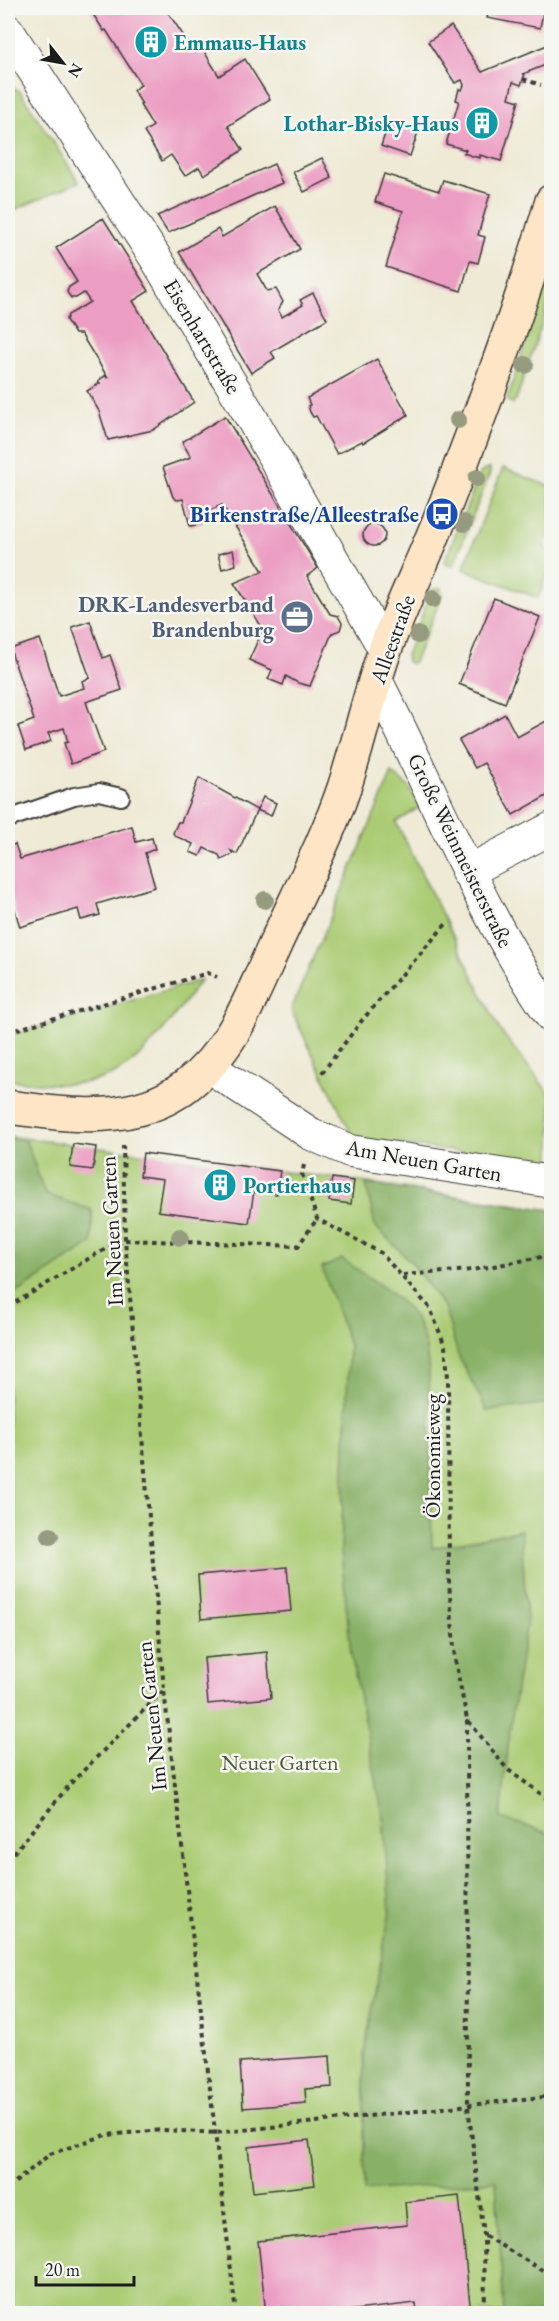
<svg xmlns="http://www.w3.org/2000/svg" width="559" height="2321" viewBox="0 0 559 2321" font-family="'EB Garamond',serif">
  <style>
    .green { fill: #abcc75; stroke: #647448; stroke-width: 1.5 }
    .forest { fill: #88b066; stroke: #526641; stroke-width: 1.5 }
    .building { fill: #ec9dc3 }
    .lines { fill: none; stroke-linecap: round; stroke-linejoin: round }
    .lane-casing { stroke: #3c3b38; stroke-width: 20 }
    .street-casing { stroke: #3c3b38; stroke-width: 34 }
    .secondary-casing { stroke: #3c3b38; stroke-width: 36 }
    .path { stroke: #3c3b38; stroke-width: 4; stroke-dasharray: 4.5 4.5; stroke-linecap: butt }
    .lane { stroke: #fff; stroke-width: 16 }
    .street { stroke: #fff; stroke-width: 32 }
    .secondary { stroke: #fee5c5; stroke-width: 33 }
    .tree { fill: #969b80 }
    .labels { text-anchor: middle; stroke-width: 5; stroke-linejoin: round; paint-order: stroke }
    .culture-label { font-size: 22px; font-weight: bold; fill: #0d838f; stroke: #f6f6f2; text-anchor: start }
    .street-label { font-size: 22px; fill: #1c1c1c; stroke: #f6f6f2 }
    .transit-label { font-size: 22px; font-weight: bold; fill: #164399; stroke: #f6f6f2; text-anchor: end }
    .service-label { font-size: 22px; font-weight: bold; fill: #4e5e75; stroke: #f6f6f2; text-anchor: end }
    .park-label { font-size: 22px; fill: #4e5a3b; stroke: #f6f6f2 }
  </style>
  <rect width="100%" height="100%" fill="#f6f6f2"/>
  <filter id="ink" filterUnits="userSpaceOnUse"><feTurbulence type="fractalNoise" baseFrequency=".0167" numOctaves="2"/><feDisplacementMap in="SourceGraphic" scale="12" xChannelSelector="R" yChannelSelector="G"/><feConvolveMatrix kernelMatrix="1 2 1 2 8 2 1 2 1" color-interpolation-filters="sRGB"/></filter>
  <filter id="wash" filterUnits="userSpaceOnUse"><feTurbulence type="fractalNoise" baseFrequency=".008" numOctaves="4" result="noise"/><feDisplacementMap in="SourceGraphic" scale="24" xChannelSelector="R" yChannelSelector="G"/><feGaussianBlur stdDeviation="1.35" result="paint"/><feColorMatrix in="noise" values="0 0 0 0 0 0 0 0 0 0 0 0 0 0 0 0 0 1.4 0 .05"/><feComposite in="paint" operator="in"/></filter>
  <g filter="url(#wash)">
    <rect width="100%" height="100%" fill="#eeead5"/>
    <g class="green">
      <path d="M12,88L20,91L79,182L12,211L8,200V183L12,181L8,171V89L9,91Z"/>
      <path d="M551,262V297L516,400L512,404L507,400Z"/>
      <path d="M490,468V473L453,566L444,562L481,472Z"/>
      <path d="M503,468L551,487V529L544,548L551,552V565L538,598L463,569Z"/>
      <path d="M441,588L442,596L414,662L411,664L407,662L406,655L432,590Z"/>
      <path d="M392,773L409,787L420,807L396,822L500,1030L551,1096V1163L354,1139L291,1010Z"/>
      <path d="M201,980C180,1007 150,1053 121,1070C88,1090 44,1084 8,1080V1036Z"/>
      <path d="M8,1136L354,1181L551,1210V2313L8,2314Z"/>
    </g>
    <g class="forest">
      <path d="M8,1138L26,1141L45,1194L92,1210V1243L8,1299Z"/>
      <path d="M366,1184L551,1210V1403L487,1411L458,1355L445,1309L413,1264L375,1226Z"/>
      <path d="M342,1259C363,1274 403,1297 415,1319C425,1335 427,1354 429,1373L432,1548L521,1530L527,1620L510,1728L501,1818L551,1834V2313H504L496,2181L364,2191V2054L390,1911L383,1816L351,1654L341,1551L349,1345L322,1268Z"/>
    </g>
    <g id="blocks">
      <g class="building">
        <path d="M89,8H165L195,53L202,48L219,76L245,59L270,99L228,126L243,150L204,175L199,167L185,176L171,155L162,161L144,132L153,126L140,105L142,104L133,90L141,85L106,30L104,31Z"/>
        <path d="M489,8H544L540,28L487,18Z"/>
        <path d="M451,26L482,72L552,43L548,64L523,74H525L521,85L513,82L509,98L519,101L501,161L480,155V158L472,156L464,153L466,150L446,144L459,101L456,100L459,89L462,90L464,85L462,80L455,83L428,42Z"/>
        <path d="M389,122L418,132L410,156L381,146Z"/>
        <path d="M322,158L332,178L304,192L293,172Z"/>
        <path d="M274,164L282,183L168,233L157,216Z"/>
        <path d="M384,174L439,191L443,180L490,194L478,235L485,237L478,263L470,261L461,291L386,267L403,211L375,202Z"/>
        <path d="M275,206L300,249L257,274L267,291L276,289L283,302L278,310L282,317L303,305L300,300L313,293L327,319L271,352L275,358L251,373L179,252L218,229L222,237Z"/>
        <path d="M103,218L149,291L133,301L194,402L153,430L108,440L99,411L87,391L100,383L98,381L105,376L108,378L81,334H75L66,320L68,315L90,302L84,293L76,298H71L67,292L69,287L77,282L56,248Z"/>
        <path d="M377,359L408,415L363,443L362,441L337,454L316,416L313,417L310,412L308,406L310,405L307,398Z"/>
        <path d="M225,416L318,568L307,576L330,614L338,616L342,623L340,630L332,633L310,686L298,683L286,676L283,685L268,679L272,670L249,660L263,629L234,583L263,571L222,505L201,514L204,523L190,526L183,499L177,500L173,497L163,467L191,457L182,442Z"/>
        <circle cx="374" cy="535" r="11"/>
        <path d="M233,550L236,565L222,569L218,554Z"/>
        <path d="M494,598L540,617L505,703L459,684Z"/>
        <path d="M90,621L103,658L110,655L122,690L86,702L104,752L71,764L64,743L68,742L64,728L48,733L51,741L26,750L18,726L34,720L10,649L40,639L59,696L84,688L82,681L90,678L72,627Z"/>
        <path d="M505,714L517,737L552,718V793L513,815L484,763L475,768L459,740Z"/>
        <path d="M199,778L257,810L237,854L231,851L233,854L221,860L219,855L204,848L200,856L190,852L193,844L175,836L173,833L178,822H181Z"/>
        <path d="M263,797L276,803L271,816L257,810Z"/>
        <path d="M132,826L136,842L152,838L155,849L145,853L155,887L97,904L100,915L81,920L78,909L20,927L10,894H8V847L15,844L20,859Z"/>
        <path d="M73,1144L96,1147L93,1170L70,1167Z"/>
        <path d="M143,1153L280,1171L277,1194L254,1191L249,1223L158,1211L163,1179L140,1176Z"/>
        <path d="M332,1178L354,1181L351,1204L329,1201Z"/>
        <path d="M287,1567L291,1611L201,1619L198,1575Z"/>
        <path d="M267,1652L271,1698L208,1704L204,1658Z"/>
        <path d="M330,2056L332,2087L305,2089L306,2103L243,2108L240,2062Z"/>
        <path d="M309,2140L315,2185L253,2192L248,2147Z"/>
        <path d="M459,2196L471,2314H417L416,2303L320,2314H266L258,2241L407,2225L405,2202Z"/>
      </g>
    </g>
  </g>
  <g filter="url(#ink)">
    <use href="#blocks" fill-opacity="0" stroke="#3c3b38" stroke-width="1.5"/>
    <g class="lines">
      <defs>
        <path id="lane" d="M8,819L74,796L99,792L121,797"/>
        <g id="street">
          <path d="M8,31L155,257L251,417L385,650"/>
          <path d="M376,680C434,792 479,912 552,1017"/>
          <path d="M467,872L552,828"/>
          <path d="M209,1067L311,1134L350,1151L552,1182"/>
        </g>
        <path id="secondary" d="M8,1107C67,1115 134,1126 186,1086C233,1050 250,999 274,947C297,896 326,841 344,788C359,743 369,695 385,650C402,603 425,558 443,511C483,409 521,306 552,201"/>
      </defs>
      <use href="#lane" class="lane-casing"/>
      <use href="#street" class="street-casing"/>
      <use href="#secondary" class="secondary-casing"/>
      <g class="path">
        <path d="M523,79L541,85"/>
        <path d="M8,1032L208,973L217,977"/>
        <path d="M322,1073L363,1019L447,923"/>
        <path d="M123,1145L125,1240L164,1690L236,2314"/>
        <path d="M304,1165L302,1174L317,1219L381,1253L430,1308L445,1346L448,1377L449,1583L455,1660L467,1719L507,1769L552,1802"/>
        <path d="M403,1275L472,1270L552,1255"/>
        <path d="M8,1307L98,1253L125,1240L298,1246L317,1219"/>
        <path d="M467,1720L468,2106L484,2235L485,2314"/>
        <path d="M8,1860L71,1783L163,1691"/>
        <path d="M8,2188L50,2154L106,2135L163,2130L216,2133L552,2096"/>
        <path d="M485,2236L552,2276"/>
      </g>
      <use href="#lane" class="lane"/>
      <use href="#street" class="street"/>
      <use href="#secondary" class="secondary"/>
    </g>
    <g class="tree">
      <circle cx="525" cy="365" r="9"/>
      <circle cx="458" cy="420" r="9"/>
      <circle cx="477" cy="478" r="9"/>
      <circle cx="464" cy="523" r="9"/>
      <circle cx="433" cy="599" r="9"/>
      <circle cx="418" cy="635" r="9"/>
      <circle cx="265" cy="900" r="9"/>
      <circle cx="180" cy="1237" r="9"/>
      <circle cx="50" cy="1536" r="9"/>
    </g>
  </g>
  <defs>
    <symbol id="building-disc" viewBox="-11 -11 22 22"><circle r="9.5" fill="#0f9aa8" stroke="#f6f6f2"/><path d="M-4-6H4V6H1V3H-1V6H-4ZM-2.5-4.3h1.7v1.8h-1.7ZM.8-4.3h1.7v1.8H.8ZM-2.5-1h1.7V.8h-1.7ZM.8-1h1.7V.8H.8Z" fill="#fff"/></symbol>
    <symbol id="bus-disc" viewBox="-11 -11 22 22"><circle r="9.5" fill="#1a4fb4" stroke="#f6f6f2"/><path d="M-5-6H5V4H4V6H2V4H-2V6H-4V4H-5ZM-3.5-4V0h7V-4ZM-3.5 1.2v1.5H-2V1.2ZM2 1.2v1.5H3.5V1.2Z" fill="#fff"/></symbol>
    <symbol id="office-disc" viewBox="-11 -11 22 22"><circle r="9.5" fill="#5c6f8a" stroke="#f6f6f2"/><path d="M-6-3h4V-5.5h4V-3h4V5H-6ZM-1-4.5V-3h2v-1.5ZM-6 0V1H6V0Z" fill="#fff"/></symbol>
  </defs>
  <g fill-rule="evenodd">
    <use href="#building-disc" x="132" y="23" width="38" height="38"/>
    <use href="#building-disc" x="463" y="104" width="38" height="38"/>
    <use href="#bus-disc" x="423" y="495" width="38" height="38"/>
    <use href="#office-disc" x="278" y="598" width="38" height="38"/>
    <use href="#building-disc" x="201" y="1166" width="38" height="38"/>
  </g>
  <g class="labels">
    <g class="culture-label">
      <text x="174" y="50">Emmaus-Haus</text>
      <text x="459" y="131" text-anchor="end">Lothar-Bisky-Haus</text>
      <text x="243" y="1193">Portierhaus</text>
    </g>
    <g class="street-label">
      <text transform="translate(203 336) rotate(59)" y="8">Eisenhartstraße</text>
      <text transform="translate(392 639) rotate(-70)" y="8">Alleestraße</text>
      <text transform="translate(461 850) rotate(64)" y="8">Große Weinmeisterstraße</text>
      <text transform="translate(424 1160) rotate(10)" y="8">Am Neuen Garten</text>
      <text transform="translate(111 1231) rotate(-93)" y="8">Im Neuen Garten</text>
      <text transform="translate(432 1456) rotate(-90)" y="8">Ökonomieweg</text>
      <text transform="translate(151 1716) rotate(-96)" y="8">Im Neuen Garten</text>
    </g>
    <g class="transit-label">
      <text x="419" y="522">Birkenstraße/Alleestraße</text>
    </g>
    <g class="service-label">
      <text x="274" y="612">DRK-Landesverband<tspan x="274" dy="25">Brandenburg</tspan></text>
    </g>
    <g class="park-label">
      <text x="280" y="1770">Neuer Garten</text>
    </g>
  </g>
  <rect width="559" height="2321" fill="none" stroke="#f6f6f2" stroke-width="30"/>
  <g transform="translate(63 63) rotate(121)" stroke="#f6f6f2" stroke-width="4.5" paint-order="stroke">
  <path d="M0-4.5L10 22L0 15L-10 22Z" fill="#1c1c1c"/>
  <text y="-9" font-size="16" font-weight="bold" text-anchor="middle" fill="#1c1c1c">N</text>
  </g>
  <path d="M36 2276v9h98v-9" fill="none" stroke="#1c1c1c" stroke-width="3"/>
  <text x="45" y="2276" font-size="18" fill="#1c1c1c" stroke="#f6f6f2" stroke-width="4.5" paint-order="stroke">20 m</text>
</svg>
